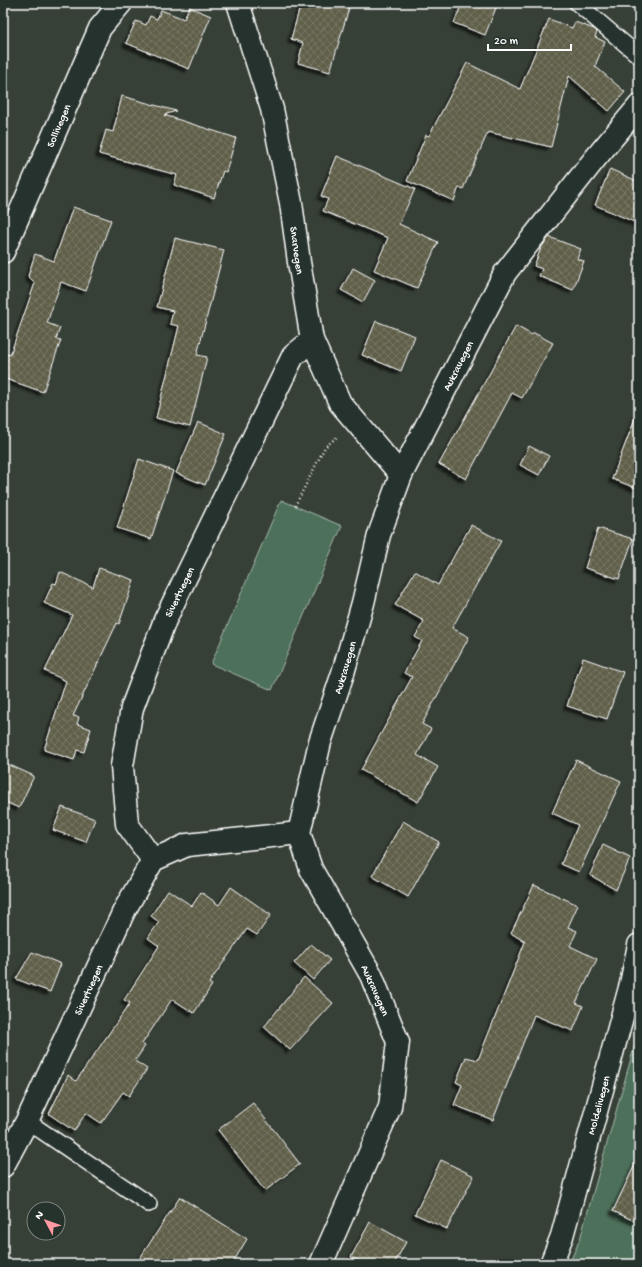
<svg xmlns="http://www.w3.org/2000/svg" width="642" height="1267" viewBox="0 0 642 1267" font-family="'Gochi Hand',sans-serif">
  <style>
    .pitch { fill: #4d6f5a; stroke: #a6b7ac }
    .building { fill: url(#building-cross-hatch); stroke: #fff; filter: url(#shadow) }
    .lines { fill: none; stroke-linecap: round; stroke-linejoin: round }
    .lane-casing { stroke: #fff; stroke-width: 18 }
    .street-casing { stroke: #fff; stroke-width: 25 }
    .secondary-casing { stroke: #fff; stroke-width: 25 }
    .path { stroke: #fff; stroke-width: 2.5; stroke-dasharray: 1 3; stroke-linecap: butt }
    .lane { stroke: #26332d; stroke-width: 15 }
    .street { stroke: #26332d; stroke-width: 22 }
    .secondary { stroke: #26332d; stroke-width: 22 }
    .labels { text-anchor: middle; stroke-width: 3; stroke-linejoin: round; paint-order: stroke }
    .street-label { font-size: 11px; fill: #fff; stroke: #26332d }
  </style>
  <defs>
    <pattern id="building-cross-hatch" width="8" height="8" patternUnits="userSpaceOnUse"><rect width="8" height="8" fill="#605e4a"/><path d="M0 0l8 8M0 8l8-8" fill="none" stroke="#787665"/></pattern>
    <filter id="shadow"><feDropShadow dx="-3.5" dy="3.5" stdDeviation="1" flood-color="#0009"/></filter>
  </defs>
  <rect width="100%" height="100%" fill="#374036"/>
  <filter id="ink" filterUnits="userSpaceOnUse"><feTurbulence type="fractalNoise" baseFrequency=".025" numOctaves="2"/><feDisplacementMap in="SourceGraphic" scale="8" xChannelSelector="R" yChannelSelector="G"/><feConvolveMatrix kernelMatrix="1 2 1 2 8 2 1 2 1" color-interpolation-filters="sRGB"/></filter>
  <g filter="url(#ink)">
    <g class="pitch">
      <path d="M281,500L342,526L272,690L211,664Z"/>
      <path d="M639,1030V1264H569L580,1239Z"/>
    </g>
    <g class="building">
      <path d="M301,3H331L349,8L330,72L298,63L303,43L291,39Z"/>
      <path d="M462,3H498L485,35L454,23Z"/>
      <path d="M189,7L211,16L189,69L126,43L136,21L146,25L150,16L157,19L161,10L184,19Z"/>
      <path d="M549,19L572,28L575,22L594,29L597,32L595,37L605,42L595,66L625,92L609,111L569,76L551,147L488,132L463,189L459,187L454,201L407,181L426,135L429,136L467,63L520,89Z"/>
      <path d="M122,96L176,111L164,115L236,138L226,172L223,171L214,198L174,185L177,175L99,154L106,130L113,132Z"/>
      <path d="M337,156L415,189L399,224L438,242L417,288L374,270L388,238L323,211L328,199L321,196Z"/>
      <path d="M610,169L639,182V224L595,205Z"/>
      <path d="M73,207L111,220L86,291L61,282L47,323L60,328L56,339L61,340L43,392L3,378V353L10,355L35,283L28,276L35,254L54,261Z"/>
      <path d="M549,237L581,249L577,259L584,261L573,290L539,276L542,269L534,266L541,248Z"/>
      <path d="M175,238L224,250L197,355L207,357L190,427L156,418L179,326L170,324L173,311L157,307Z"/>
      <path d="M353,268L375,280L363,302L341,290Z"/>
      <path d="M376,321L415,336L401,371L362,355Z"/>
      <path d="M516,326L532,335L534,333L553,343L522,398L512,393L466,479L439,464Z"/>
      <path d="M637,413H639V489L612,479Z"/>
      <path d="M198,422L226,434L205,485L176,473Z"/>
      <path d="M529,446L549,456L539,475L520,465Z"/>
      <path d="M139,459L173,471L151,539L117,528Z"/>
      <path d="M471,525L501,541L452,628L469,637L422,724L431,729L417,755L438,767L418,802L361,770L412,677L404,673L422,641L415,637L424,621L395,605L415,571L438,585Z"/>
      <path d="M598,528L633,539L619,579L585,568Z"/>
      <path d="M99,568L134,580L119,624L117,623L73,716L79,717L77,724L91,729L84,752L77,750L74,760L44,750L66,681L45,671L72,615L44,603L53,583L56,584L60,572L93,587Z"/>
      <path d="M583,658L623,672L607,719L567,706Z"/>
      <path d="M576,760L621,781L579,872L561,864L578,825L552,813Z"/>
      <path d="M3,762L34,776L19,808L3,801Z"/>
      <path d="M62,807L95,819L86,842L53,830Z"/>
      <path d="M403,821L439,842L408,897L372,876Z"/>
      <path d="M603,845L630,858L616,890L590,875Z"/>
      <path d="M534,885L578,905L568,927L577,931L570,946L597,959L576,1003L583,1006L573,1031L534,1015L493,1120L454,1105L462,1085L456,1082L466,1057L478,1060L525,942L511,933Z"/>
      <path d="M231,887L271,915L257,935L247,929L209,983L212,985L194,1013L172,999L142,1044L145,1046L135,1061L147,1069L129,1096L123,1092L101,1123L86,1113L74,1131L49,1114L68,1075L76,1081L130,1003L124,1000L159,946L148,938L159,922L151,916L168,890L192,906L201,892L219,905Z"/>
      <path d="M311,944L330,960L313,980L294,963Z"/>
      <path d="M32,952L61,964L50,992L16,979Z"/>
      <path d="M304,977L333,1003L290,1050L264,1027Z"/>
      <path d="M253,1103L300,1164L265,1191L218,1130Z"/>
      <path d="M639,1156V1223L613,1211Z"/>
      <path d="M441,1160L474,1176L447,1229L415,1214Z"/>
      <path d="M180,1197L247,1239L232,1264H136Z"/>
      <path d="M370,1222L406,1242L394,1264H364L351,1257Z"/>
    </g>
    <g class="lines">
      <defs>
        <g id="lane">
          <path d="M577,3L639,56"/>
          <path d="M27,1121L149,1204"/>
        </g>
        <g id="street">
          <path id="s1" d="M238,3L272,109L291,203L299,262L312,340L340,403L401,475"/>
          <path id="s2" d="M3,252L100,28L121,3"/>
          <path id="s3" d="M153,860L127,824L122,766L132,708L165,620L293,356L312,340"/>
          <path id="s4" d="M3,1166L27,1121L124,911L153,860L187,845L299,833"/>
          <path id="s5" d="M321,1264L390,1107L398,1042L371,975L311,869L299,833L320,742L343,673L363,603L379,535L401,475L505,273L594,160L639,106"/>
        </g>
        <g id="secondary">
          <path id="s6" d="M551,1264L562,1236L631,984L639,945"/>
        </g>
      </defs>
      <use href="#lane" class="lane-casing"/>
      <use href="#street" class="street-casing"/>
      <use href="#secondary" class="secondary-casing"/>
      <path class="path" d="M295,506L325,447L337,437"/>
      <use href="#lane" class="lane"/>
      <use href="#street" class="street"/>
      <use href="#secondary" class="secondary"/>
    </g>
  </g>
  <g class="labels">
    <g class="street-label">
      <text dy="4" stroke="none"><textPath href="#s2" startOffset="138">Sollivegen</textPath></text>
      <text dy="4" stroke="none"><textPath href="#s1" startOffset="255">Snarvegen</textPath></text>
      <text dy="4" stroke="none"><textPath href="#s5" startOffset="965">Aukravegen</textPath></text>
      <text dy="4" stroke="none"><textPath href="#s3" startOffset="287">Sivertvegen</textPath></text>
      <text dy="4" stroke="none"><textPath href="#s5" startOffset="641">Aukravegen</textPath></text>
      <text dy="4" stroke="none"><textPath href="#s4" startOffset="196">Sivertvegen</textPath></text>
      <text transform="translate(376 990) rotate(66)" y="4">Aukravegen</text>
      <text dy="4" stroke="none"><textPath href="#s6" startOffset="166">Moldelivegen</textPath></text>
    </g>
  </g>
  <rect width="642" height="1267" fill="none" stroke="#26332d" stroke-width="16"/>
  <rect x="8" y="8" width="626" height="1251" fill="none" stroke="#fff" stroke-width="1.5" filter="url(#ink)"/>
  <g transform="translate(46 1221) rotate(311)"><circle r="19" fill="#26332d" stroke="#7d8581"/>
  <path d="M0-3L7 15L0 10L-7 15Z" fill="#ff9aa2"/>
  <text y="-6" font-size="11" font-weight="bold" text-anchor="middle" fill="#ffffff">N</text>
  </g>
  <path d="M488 44v6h83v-6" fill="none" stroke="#ffffff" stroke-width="2"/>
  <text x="494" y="44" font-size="12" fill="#ffffff" stroke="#26332d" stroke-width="3" paint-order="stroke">20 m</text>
</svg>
